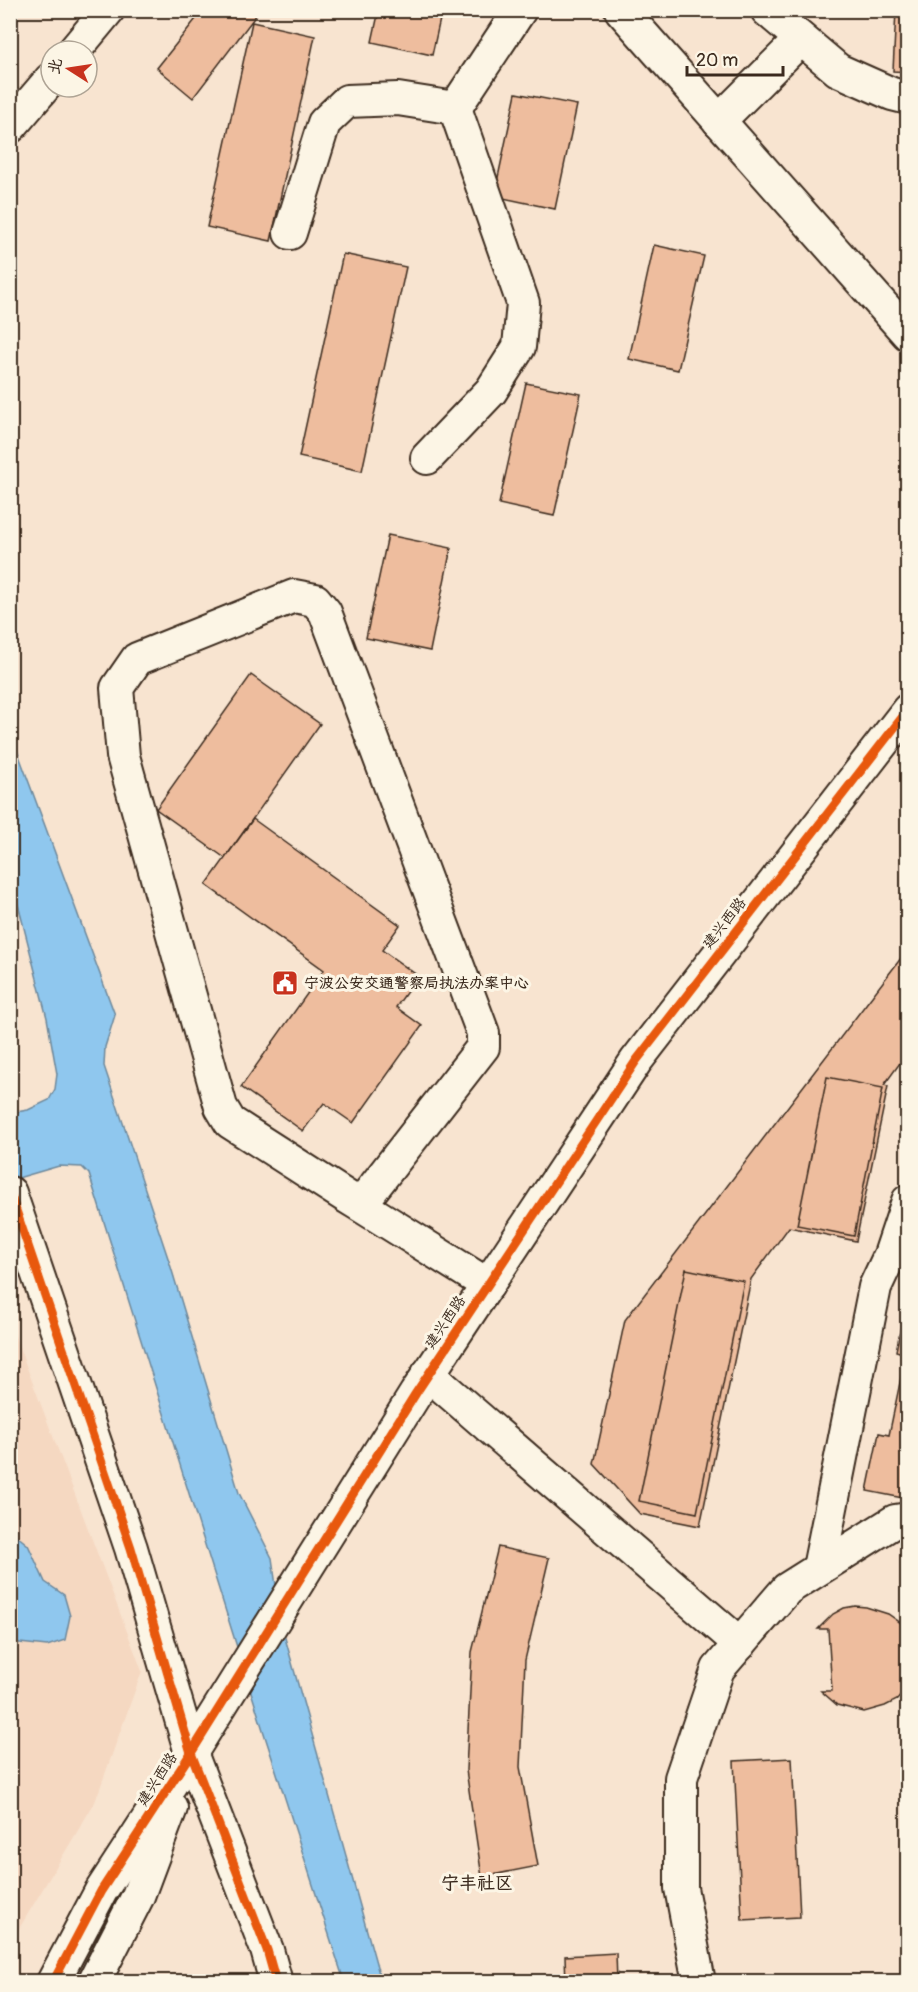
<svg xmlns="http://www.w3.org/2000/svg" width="918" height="1992" viewBox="0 0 918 1992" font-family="Pangolin,'LXGW WenKai TC',sans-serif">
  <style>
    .built { fill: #f5d8c1 }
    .water { fill: #8fc7ee; stroke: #6d889b; stroke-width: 1.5 }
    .building { fill: #eebd9e; stroke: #3b2a1e; stroke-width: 1.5 }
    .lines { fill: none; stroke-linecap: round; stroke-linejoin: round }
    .minor-casing { stroke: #3b2a1e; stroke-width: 36 }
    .minor { stroke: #fcf5e5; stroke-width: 32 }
    .cycleway-casing { stroke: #fcf5e5; stroke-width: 13 }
    .cycleway { stroke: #e8590c; stroke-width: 9 }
    .labels { text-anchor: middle; stroke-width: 6; stroke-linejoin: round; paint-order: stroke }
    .street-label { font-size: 15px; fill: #3b2a1e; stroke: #fcf5e5 }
    .poi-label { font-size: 15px; font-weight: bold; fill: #3b2a1e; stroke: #fcf5e5; text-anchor: start }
    .quarter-label { font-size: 18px; font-weight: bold; fill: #3b2a1e; stroke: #fcf5e5 }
  </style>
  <rect width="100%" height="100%" fill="#f8e4d0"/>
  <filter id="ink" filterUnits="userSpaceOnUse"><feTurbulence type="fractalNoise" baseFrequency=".0167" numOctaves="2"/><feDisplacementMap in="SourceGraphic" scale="12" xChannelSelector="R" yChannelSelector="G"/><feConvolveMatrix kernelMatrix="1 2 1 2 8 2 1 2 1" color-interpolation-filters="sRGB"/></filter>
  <g filter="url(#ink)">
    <path class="built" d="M10,1323L142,1671L95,1802L11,1942Z"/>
    <g class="water">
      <path d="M11,734L115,1015L105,1047L104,1066L170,1264L239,1493L272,1558L282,1627L381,1981H344L263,1730L89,1174L82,1167L59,1166L11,1180V1113L28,1110L49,1100L55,1089L57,1074L47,1018L11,877Z"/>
      <path d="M11,1531L28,1545L45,1582L64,1595L70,1616L65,1640L47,1646L11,1642Z"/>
    </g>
    <g class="building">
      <path d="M203,10H260L193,98L157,68Z"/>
      <path d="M379,10H442L432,55L372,42Z"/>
      <path d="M896,10H908V72L893,71Z"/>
      <path d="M252,22L315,36L271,241L207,227Z"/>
      <path d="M516,93L577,105L555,209L494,196Z"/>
      <path d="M654,245L704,256L678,370L629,359Z"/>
      <path d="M343,254L406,267L362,471L299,457Z"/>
      <path d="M526,383L581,394L554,516L499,504Z"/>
      <path d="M388,535L451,548L430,651L366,638Z"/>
      <path d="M251,675L320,724L225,858L156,809Z"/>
      <path d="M253,819L400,925L382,950L418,976L396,1007L422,1026L353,1123L324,1103L303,1131L241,1087L324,970L206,885Z"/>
      <path d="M908,949V1052L884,1085L888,1086L856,1241L789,1227L751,1279L700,1526L640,1514L594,1464L625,1320Z"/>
      <path d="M827,1077L883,1088L854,1236L797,1225Z"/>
      <path d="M686,1269L744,1281L697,1513L639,1501Z"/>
      <path d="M907,1296H908V1499L867,1491L879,1433L889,1435L906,1354L896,1351Z"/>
      <path d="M498,1547L549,1558L525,1660L520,1767L538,1866L482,1877L466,1770L472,1652Z"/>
      <path d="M855,1606L866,1607L888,1614L908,1628V1687L897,1700L885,1706L864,1712L837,1705L821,1691H832L828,1629H818L833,1614L844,1608Z"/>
      <path d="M792,1758L800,1917L742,1920L734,1761Z"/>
      <path d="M616,1953L617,1982H566L565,1956Z"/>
    </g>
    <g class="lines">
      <defs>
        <g id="minor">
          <path d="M621,10L908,334"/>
          <path d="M767,10L838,70L892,94L908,98"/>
          <path d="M74,51L108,10"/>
          <path d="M719,121L801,39"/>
          <path d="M10,127L51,79"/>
          <path d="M290,233L324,123L347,101L398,99L455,108L520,10"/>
          <path d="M427,458L491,391L519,347L523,303L455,108"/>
          <path d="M10,1193L131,1548L191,1753L267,1950L276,1982"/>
          <path d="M360,1205L483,1047V1033L325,612L315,600L294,596L137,659L117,688L123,756L221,1107L230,1122L347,1197L360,1205L488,1285"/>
          <path d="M428,1374L740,1644"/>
          <path d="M819,1568L875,1287L890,1255L908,1201"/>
          <path d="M53,1982L101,1891L191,1753L416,1393L636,1061L908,710"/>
          <path d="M94,1982L138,1896L171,1808"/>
          <path d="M699,1982L681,1888V1778L718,1669L787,1589L895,1521L908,1519"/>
        </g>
      </defs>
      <use href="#minor" class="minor-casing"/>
      <use href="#minor" class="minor"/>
      <defs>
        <g id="cycleway">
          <path d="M10,1193L131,1548L191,1753L267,1950L276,1982"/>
          <path d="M53,1982L101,1891L191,1753L416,1393L636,1061L908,710"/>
        </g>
      </defs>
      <use href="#cycleway" class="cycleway-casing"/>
      <use href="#cycleway" class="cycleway"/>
    </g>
  </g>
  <defs>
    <symbol id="civic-square" viewBox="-11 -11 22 22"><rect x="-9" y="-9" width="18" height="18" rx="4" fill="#c8321e" stroke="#fcf5e5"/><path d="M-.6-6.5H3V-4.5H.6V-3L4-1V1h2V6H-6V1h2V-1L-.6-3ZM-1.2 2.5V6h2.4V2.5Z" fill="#fff"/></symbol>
  </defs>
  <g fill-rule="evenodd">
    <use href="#civic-square" x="270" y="968" width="30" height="30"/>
  </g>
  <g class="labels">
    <g class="street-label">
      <text transform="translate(724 923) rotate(-52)" y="5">建兴西路</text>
      <text transform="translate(445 1322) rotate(-56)" y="5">建兴西路</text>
      <text transform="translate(157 1779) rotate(-57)" y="5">建兴西路</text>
    </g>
    <g class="poi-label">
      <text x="304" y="988">宁波公安交通警察局执法办案中心</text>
    </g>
    <g class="quarter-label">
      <text x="477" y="1889">宁丰社区</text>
    </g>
  </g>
  <rect width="918" height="1992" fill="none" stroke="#fcf5e5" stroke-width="36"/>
  <rect x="18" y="18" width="882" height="1956" fill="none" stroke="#3b2a1e" stroke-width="2" filter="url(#ink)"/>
  <g transform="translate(69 69) rotate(282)"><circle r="28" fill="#fcf5e5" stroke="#afa495" stroke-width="1.5"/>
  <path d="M0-4.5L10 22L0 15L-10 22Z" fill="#c8321e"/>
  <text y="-9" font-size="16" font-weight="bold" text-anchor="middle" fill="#3b2a1e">北</text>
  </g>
  <path d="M687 66v9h96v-9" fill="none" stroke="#3b2a1e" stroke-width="3"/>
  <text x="696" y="66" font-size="18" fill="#3b2a1e" stroke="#fcf5e5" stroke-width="4.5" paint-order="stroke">20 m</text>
</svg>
